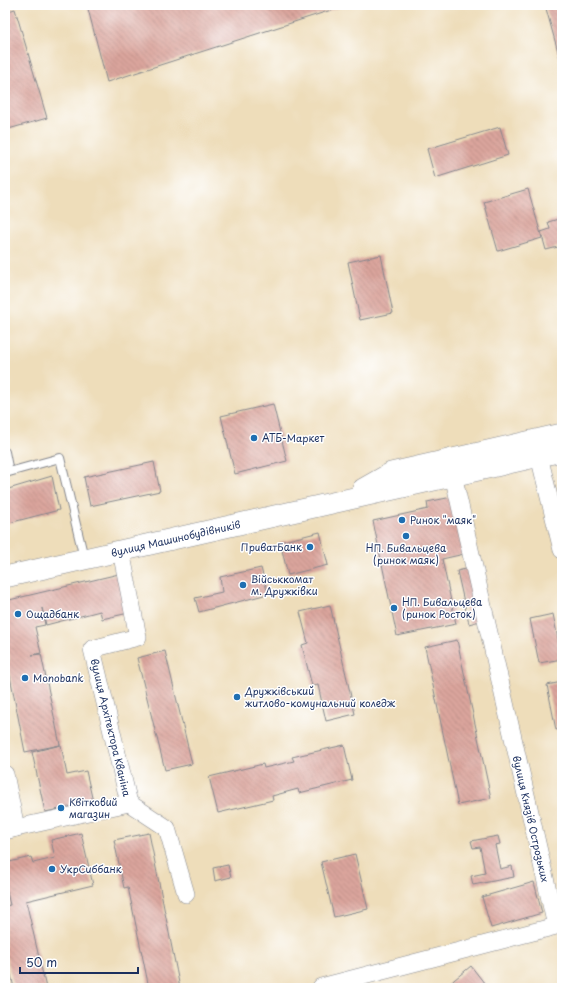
<svg xmlns="http://www.w3.org/2000/svg" width="567" height="993" viewBox="0 0 567 993" font-family="'Playpen Sans',sans-serif">
  <style>
    .building { fill: url(#building-back-hatch) }
    .lines { fill: none; stroke-linecap: round; stroke-linejoin: round }
    .service-casing { stroke: #84868c; stroke-width: 10 }
    .minor-casing { stroke: #84868c; stroke-width: 18 }
    .tertiary-casing { stroke: #84868c; stroke-width: 22 }
    .service { stroke: #fff; stroke-width: 8 }
    .minor { stroke: #fff; stroke-width: 17 }
    .tertiary { stroke: #fff; stroke-width: 21 }
    .poi-dot { fill: #1f6fb2; stroke: #fff; stroke-width: 1.5 }
    .labels { text-anchor: middle; stroke-width: 3; stroke-linejoin: round; paint-order: stroke }
    .poi-label { font-size: 10px; fill: #1b2f5e; stroke: #fff; text-anchor: start }
    .street-label { font-size: 10px; fill: #1b2f5e; stroke: #fff }
  </style>
  <defs>
    <pattern id="building-back-hatch" width="6" height="6" patternUnits="userSpaceOnUse"><rect width="6" height="6" fill="#dba59c"/><path d="M-1 5l2 2M0 0l6 6M5-1l2 2" fill="none" stroke="#b18782"/></pattern>
  </defs>
  <rect width="100%" height="100%" fill="#fff"/>
  <filter id="ink" filterUnits="userSpaceOnUse"><feTurbulence type="fractalNoise" baseFrequency=".025" numOctaves="2"/><feDisplacementMap in="SourceGraphic" scale="8" xChannelSelector="R" yChannelSelector="G"/><feConvolveMatrix kernelMatrix="1 2 1 2 8 2 1 2 1" color-interpolation-filters="sRGB"/></filter>
  <filter id="wash" filterUnits="userSpaceOnUse"><feTurbulence type="fractalNoise" baseFrequency=".012" numOctaves="4" result="noise"/><feDisplacementMap in="SourceGraphic" scale="16" xChannelSelector="R" yChannelSelector="G"/><feGaussianBlur stdDeviation="0.9" result="paint"/><feColorMatrix in="noise" values="0 0 0 0 0 0 0 0 0 0 0 0 0 0 0 0 0 1.4 0 .05"/><feComposite in="paint" operator="in"/></filter>
  <g filter="url(#wash)">
    <rect width="100%" height="100%" fill="#eeddba"/>
    <g id="blocks">
      <g class="building">
        <path d="M87,5H347L107,82Z"/>
        <path d="M545,5H562V66Z"/>
        <path d="M15,9L47,118L5,130V12Z"/>
        <path d="M500,127L508,155L435,178L427,149Z"/>
        <path d="M528,189L542,238L498,251L484,202Z"/>
        <path d="M562,218V246L546,250L541,232L550,229L548,222Z"/>
        <path d="M381,255L393,313L360,320L348,262Z"/>
        <path d="M273,404L287,461L235,474L221,416Z"/>
        <path d="M154,462L160,491L90,506L84,477Z"/>
        <path d="M52,476L59,510L5,524V490Z"/>
        <path d="M452,497L464,554L442,559L456,624L397,636L373,521L428,509L427,502Z"/>
        <path d="M320,532L328,565L288,575L280,542Z"/>
        <path d="M261,568L268,594L199,612L195,598L222,592L220,577Z"/>
        <path d="M470,568L483,620L469,624L457,571Z"/>
        <path d="M123,573L133,612L102,619L100,611L46,625L42,608L45,625L35,627L41,653L32,655L41,654L60,745L25,752L7,661L10,660L5,636V601Z"/>
        <path d="M330,605L355,714L326,721L318,685L312,686L302,645L308,643L300,612Z"/>
        <path d="M553,614L562,659L539,663L530,619Z"/>
        <path d="M457,640L491,798L458,805L425,647Z"/>
        <path d="M165,651L192,764L165,770L137,658Z"/>
        <path d="M562,682V728L556,730L547,685Z"/>
        <path d="M61,745L67,775L86,771L93,802L45,812L32,752Z"/>
        <path d="M344,745L352,780L299,793L298,789L272,796L273,800L218,813L209,777L263,764L264,768L294,761L292,757Z"/>
        <path d="M81,833L93,885L26,901L46,988H14L5,950V906L10,905L5,884V863L31,857L33,863L55,858L51,840Z"/>
        <path d="M149,833L180,988H149L128,887L124,888L114,840Z"/>
        <path d="M498,836L500,844L495,845L500,869L512,866L514,877L473,885L471,876L485,873L480,847L473,848L471,841Z"/>
        <path d="M355,854L368,909L334,917L321,862Z"/>
        <path d="M228,865L231,877L215,881L213,868Z"/>
        <path d="M534,882L542,913L491,928L482,897Z"/>
        <path d="M471,966L488,988H452L449,984Z"/>
      </g>
    </g>
  </g>
  <g filter="url(#ink)">
    <use href="#blocks" fill-opacity="0" stroke="#84868c" stroke-width="1"/>
    <g class="lines">
      <defs>
        <path id="service" d="M5,452L9,472L60,458L84,558"/>
        <g id="minor">
          <path d="M539,456L562,550"/>
          <path id="s1" d="M121,551L138,637L92,649L129,803L167,828L186,894"/>
          <path d="M5,774L16,828L5,831"/>
          <path d="M16,828L129,803"/>
          <path d="M321,987L556,926L453,475"/>
        </g>
        <g id="tertiary">
          <path d="M363,489L391,473L562,434"/>
          <path id="s2" d="M5,577L562,451"/>
        </g>
      </defs>
      <use href="#service" class="service-casing"/>
      <use href="#minor" class="minor-casing"/>
      <use href="#tertiary" class="tertiary-casing"/>
      <use href="#service" class="service"/>
      <use href="#minor" class="minor"/>
      <use href="#tertiary" class="tertiary"/>
    </g>
  </g>
  <g class="poi-dot">
    <circle cx="254" cy="438" r="4"/>
    <circle cx="402" cy="520" r="4"/>
    <circle cx="406" cy="536" r="4"/>
    <circle cx="310" cy="547" r="4"/>
    <circle cx="243" cy="585" r="4"/>
    <circle cx="394" cy="608" r="4"/>
    <circle cx="18" cy="614" r="4"/>
    <circle cx="25" cy="678" r="4"/>
    <circle cx="237" cy="697" r="4"/>
    <circle cx="61" cy="808" r="4"/>
    <circle cx="52" cy="869" r="4"/>
  </g>
  <g class="labels">
    <g class="poi-label">
      <text x="262" y="442">АТБ-Маркет</text>
      <text x="410" y="524">Ринок "маяк"</text>
      <text x="302" y="551" text-anchor="end">ПриватБанк</text>
      <text x="406" y="552" text-anchor="middle">НП. Бивальцева<tspan x="406" dy="12">(ринок маяк)</tspan></text>
      <text x="251" y="583">Військкомат<tspan x="251" dy="12">м. Дружківки</tspan></text>
      <text x="402" y="606">НП. Бивальцева<tspan x="402" dy="12">(ринок Росток)</tspan></text>
      <text x="26" y="618">Ощадбанк</text>
      <text x="33" y="682">Monobank</text>
      <text x="245" y="695">Дружківський<tspan x="245" dy="12">житлово-комунальний коледж</tspan></text>
      <text x="69" y="806">Квітковий<tspan x="69" dy="12">магазин</tspan></text>
      <text x="60" y="873">УкрСиббанк</text>
    </g>
    <g class="street-label">
      <text dy="4" stroke="none"><textPath href="#s2" startOffset="175">вулиця Машинобудівників</textPath></text>
      <text dy="4" stroke="none"><textPath href="#s1" startOffset="216">вулиця Архітектора Кваніна</textPath></text>
      <text transform="translate(531 819) rotate(77)" y="4">вулиця Князів Острозьких</text>
    </g>
  </g>
  <rect width="567" height="993" fill="none" stroke="#fff" stroke-width="20"/>
  <path d="M20 967v6h118v-6" fill="none" stroke="#1b2f5e" stroke-width="2"/>
  <text x="26" y="967" font-size="12" fill="#1b2f5e" stroke="#ffffff" stroke-width="3" paint-order="stroke">50 m</text>
</svg>
